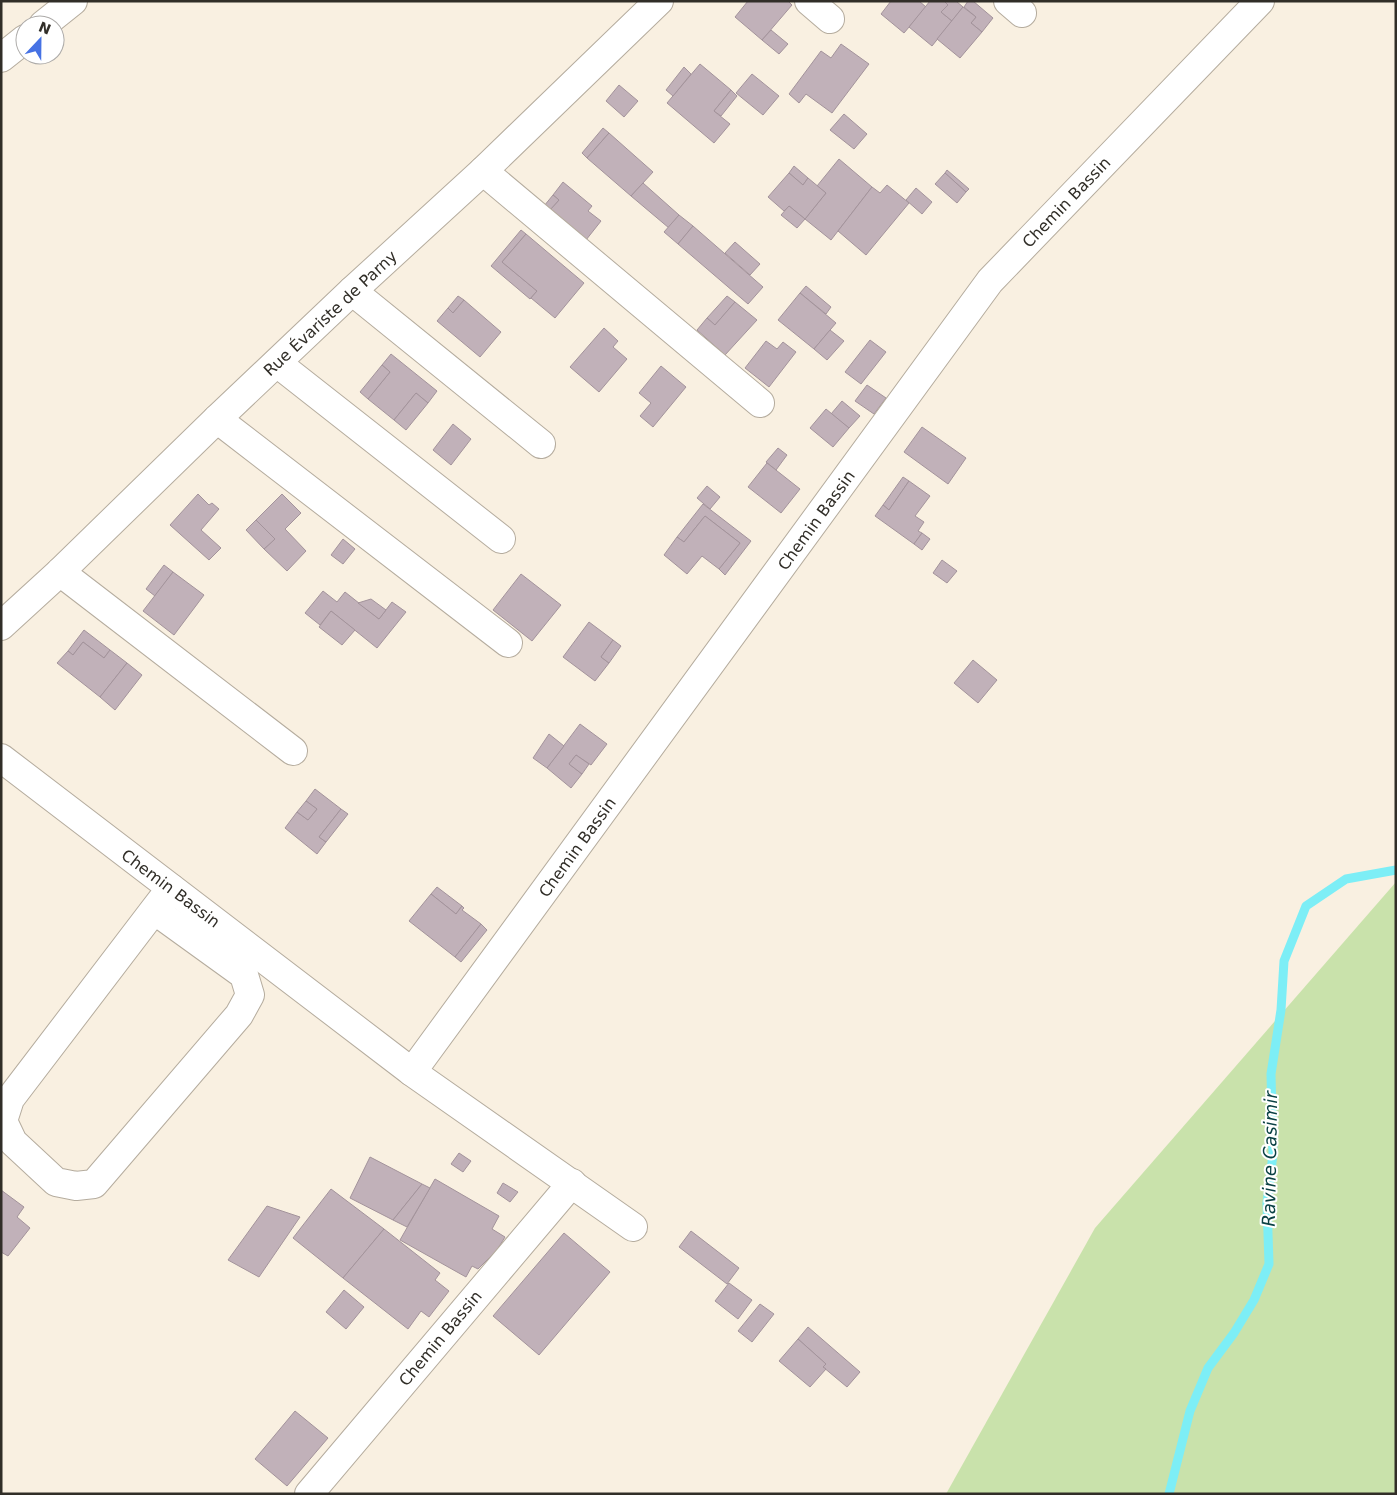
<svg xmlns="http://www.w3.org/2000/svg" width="1397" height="1495" viewBox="0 0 1397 1495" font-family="'DejaVu Sans',sans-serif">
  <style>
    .green { fill: #c9e2ab }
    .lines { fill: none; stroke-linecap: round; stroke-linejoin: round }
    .stream { stroke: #7deef6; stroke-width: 9 }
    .building { fill: #c1b1b9; stroke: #a3939b }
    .minor-casing { stroke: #b5ac9e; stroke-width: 30 }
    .minor { stroke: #fff; stroke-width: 28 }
    .labels { text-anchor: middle; stroke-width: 4; stroke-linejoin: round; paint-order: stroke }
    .street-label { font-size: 16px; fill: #312e28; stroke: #fff }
    .water-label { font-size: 18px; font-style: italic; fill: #0a4144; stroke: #fff }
  </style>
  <rect width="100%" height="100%" fill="#f9f0e1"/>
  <path class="green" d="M1396,882V1494H946L1095,1228Z"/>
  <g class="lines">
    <path class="stream" d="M1169,1494L1190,1411L1208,1368L1234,1333L1254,1300L1269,1264L1267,1203L1273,1154L1271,1074L1281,1010L1284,961L1306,906L1346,879L1396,870"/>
  </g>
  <g class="building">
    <path d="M748,1H788L792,5L762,40L735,17Z"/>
    <path d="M891,1H919L926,7L904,33L881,14Z"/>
    <path d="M930,1H944L948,5L941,12L952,21L932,46L909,27Z"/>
    <path d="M944,1H956L963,7L952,21L941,12L948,5Z"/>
    <path d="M968,1H973L993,18L982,32L971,23L976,17L964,7Z"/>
    <path d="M963,7L976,17L971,23L982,32L960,58L937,39Z"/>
    <path d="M771,30L788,44L779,54L762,40Z"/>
    <path d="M841,44L869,64L832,113L806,94L799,103L789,94L821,51L831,58Z"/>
    <path d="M700,64L731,90L714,111L730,124L714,143L667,103Z"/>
    <path d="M684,67L691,74L673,96L666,90Z"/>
    <path d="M752,74L779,96L763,115L736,93Z"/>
    <path d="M619,85L638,101L624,117L606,101Z"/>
    <path d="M731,90L737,96L721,116L714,111Z"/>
    <path d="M844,114L867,134L854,149L830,130Z"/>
    <path d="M603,128L609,133L587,158L582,153Z"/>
    <path d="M609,133L653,172L631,196L587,158Z"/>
    <path d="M839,159L872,187L831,240L805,219L826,193L817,186Z"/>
    <path d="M794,166L808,178L803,185L789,173Z"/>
    <path d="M947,170L969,189L966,192L945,173Z"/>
    <path d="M789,173L803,185L808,178L826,193L805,219L789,206L784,211L768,197Z"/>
    <path d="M945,173L966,192L957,203L935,184Z"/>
    <path d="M563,182L592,206L588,211L601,221L586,240L549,211L559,200L553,195Z"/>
    <path d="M643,183L679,215L669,228L631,196Z"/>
    <path d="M887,185L909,203L866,255L838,231L872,187L880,193Z"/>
    <path d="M916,188L932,202L922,214L906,200Z"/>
    <path d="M553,195L559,200L549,211L544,206Z"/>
    <path d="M789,206L805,219L797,228L781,215Z"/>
    <path d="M679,215L693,226L678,244L664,232Z"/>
    <path d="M693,226L763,287L748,304L678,244Z"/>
    <path d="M521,230L526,234L502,262L537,291L530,299L491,266Z"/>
    <path d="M526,234L584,283L555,318L531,298L537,291L502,262Z"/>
    <path d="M735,242L760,264L750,275L725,253Z"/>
    <path d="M806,286L831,307L826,314L800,293Z"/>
    <path d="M800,293L836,323L814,349L778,320Z"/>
    <path d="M458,296L464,300L453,313L448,308Z"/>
    <path d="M727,296L735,302L715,325L707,318Z"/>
    <path d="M464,300L501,332L480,357L437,321L448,308L453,313Z"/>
    <path d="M735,302L757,320L725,355L697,330L707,318L715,325Z"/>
    <path d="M604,328L618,341L613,347L627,359L599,392L570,367Z"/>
    <path d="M830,330L844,341L827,360L814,349Z"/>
    <path d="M870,340L886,352L861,384L845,372Z"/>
    <path d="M766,341L777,349L783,342L796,352L769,387L745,368Z"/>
    <path d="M391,354L437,391L428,403L416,393L394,420L368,399L390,372L382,365Z"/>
    <path d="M382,365L390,372L368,399L360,392Z"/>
    <path d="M661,366L686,387L653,427L640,416L651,403L639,393Z"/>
    <path d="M867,385L886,398L874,414L855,401Z"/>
    <path d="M416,393L428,403L406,430L394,420Z"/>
    <path d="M842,401L860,416L849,428L831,414Z"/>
    <path d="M826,409L849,428L833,447L810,428Z"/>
    <path d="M453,424L471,439L451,465L433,450Z"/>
    <path d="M922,427L966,458L948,484L904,452Z"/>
    <path d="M778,448L787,455L776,470L766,462Z"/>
    <path d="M767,463L800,489L781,513L748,487Z"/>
    <path d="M903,477L909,481L889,510L883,505Z"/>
    <path d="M909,481L930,496L915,516L924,522L918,531L922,533L914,544L875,516L883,505L889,510Z"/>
    <path d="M707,486L720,497L710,509L697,498Z"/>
    <path d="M198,494L209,505L212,503L219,509L201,530L221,548L209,560L170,525Z"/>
    <path d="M282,494L301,513L285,529L306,551L287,571L264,549L275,539L256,520Z"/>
    <path d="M703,504L751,541L725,575L719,569L740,543L705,516L684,542L677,537Z"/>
    <path d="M705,516L740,543L719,569L702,556L687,574L664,555L677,537L684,542Z"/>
    <path d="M256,520L275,539L264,549L246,530Z"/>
    <path d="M922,533L930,539L922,550L914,544Z"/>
    <path d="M343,539L355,549L343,564L331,555Z"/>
    <path d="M942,560L957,571L947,583L933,573Z"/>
    <path d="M164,565L173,572L155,596L146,589Z"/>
    <path d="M173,572L204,595L174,635L143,611Z"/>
    <path d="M521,574L561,605L532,641L493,610Z"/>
    <path d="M323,591L337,602L345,592L379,619L392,602L406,612L377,648L331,611L320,625L305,613Z"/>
    <path d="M371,599L386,610L379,619L358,603Z"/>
    <path d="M331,611L355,630L342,645L319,627Z"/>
    <path d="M589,622L613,640L601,657L609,663L595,681L563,657Z"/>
    <path d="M84,630L110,650L104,658L83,642L73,655L68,651Z"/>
    <path d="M613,640L621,646L609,663L601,657Z"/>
    <path d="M83,642L104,658L110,650L127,663L100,697L57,663L68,651L73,655Z"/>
    <path d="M973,660L997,680L978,703L954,683Z"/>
    <path d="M127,663L142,675L115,710L100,697Z"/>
    <path d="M580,724L607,744L591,765L576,755L569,764L582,774L571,788L547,768Z"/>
    <path d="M549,734L564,746L547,768L533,758Z"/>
    <path d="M576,755L589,764L582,774L569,764Z"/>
    <path d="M315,789L341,809L319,837L326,842L317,854L285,828L297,812L308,820L317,809L306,801Z"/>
    <path d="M306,801L317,809L308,820L297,812Z"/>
    <path d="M341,809L348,814L326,842L319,837Z"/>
    <path d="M437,887L462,906L456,914L431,894Z"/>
    <path d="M431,894L456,914L462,906L464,908L462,910L481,924L455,957L409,921Z"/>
    <path d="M481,924L487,930L461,962L455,957Z"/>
    <path d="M459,1153L471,1161L463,1172L451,1164Z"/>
    <path d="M370,1157L422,1184L393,1220L350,1198Z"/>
    <path d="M435,1179L499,1216L492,1229L505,1237L497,1250L478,1269L472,1266L466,1277L400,1240Z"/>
    <path d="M503,1183L518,1192L510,1202L497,1193Z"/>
    <path d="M422,1184L430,1188L407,1227L393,1220Z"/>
    <path d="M331,1189L384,1229L343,1278L293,1238Z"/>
    <path d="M1,1190L24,1207L17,1217L30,1228L8,1256L1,1252Z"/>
    <path d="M267,1206L300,1217L259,1277L228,1260Z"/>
    <path d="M384,1229L440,1273L435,1280L449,1291L429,1317L421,1311L408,1329L343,1278Z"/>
    <path d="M691,1231L739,1268L727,1284L679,1247Z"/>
    <path d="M564,1233L610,1272L539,1355L493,1316Z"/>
    <path d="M729,1283L752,1300L738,1319L715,1301Z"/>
    <path d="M344,1290L364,1307L346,1329L326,1312Z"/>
    <path d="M760,1304L774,1314L752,1342L738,1331Z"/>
    <path d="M808,1327L860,1372L847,1387L823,1367L826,1364L798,1339Z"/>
    <path d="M798,1339L826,1364L823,1367L826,1369L810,1387L779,1361Z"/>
    <path d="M295,1411L328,1438L287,1486L255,1459Z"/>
  </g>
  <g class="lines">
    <defs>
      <g id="minor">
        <path d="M809,1L830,19"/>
        <path d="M1008,1L1022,13"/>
        <path d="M43,25L73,1"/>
        <path d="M1,58L25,39"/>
        <path d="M483,171L760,403"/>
        <path d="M352,291L541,444"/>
        <path d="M277,363L501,539"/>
        <path d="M217,419L508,643"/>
        <path d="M60,572L293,751"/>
        <path d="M1,626L60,572L217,419L352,291L483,171L659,1"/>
        <path d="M1,758L412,1072L633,1227"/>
        <path d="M154,910L244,975L250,995L239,1015L94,1184L76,1186L56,1182L13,1142L3,1121L10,1099L154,910L171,888"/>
        <path d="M412,1072L990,281L1260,1"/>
        <path d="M309,1494L572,1183"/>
      </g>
    </defs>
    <use href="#minor" class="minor-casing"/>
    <use href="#minor" class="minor"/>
  </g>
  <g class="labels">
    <g class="street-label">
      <text transform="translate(1066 202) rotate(-46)" y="6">Chemin Bassin</text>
      <text transform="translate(330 313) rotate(-43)" y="6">Rue Évariste de Parny</text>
      <text transform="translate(816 520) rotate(-54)" y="6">Chemin Bassin</text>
      <text transform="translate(577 847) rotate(-54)" y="6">Chemin Bassin</text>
      <text transform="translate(171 888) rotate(37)" y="6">Chemin Bassin</text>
      <text transform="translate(440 1338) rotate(-50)" y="6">Chemin Bassin</text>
    </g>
    <g class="water-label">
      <text transform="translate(1270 1159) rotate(-89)" y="6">Ravine Casimir</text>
    </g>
  </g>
  <rect width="1397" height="1495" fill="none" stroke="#312e28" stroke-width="5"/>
  <g transform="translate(40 40) rotate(22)"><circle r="24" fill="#ffffff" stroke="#adaba9"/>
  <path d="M0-4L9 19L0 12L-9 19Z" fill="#4672e4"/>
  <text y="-8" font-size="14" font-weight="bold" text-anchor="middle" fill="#312e28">N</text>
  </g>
</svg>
